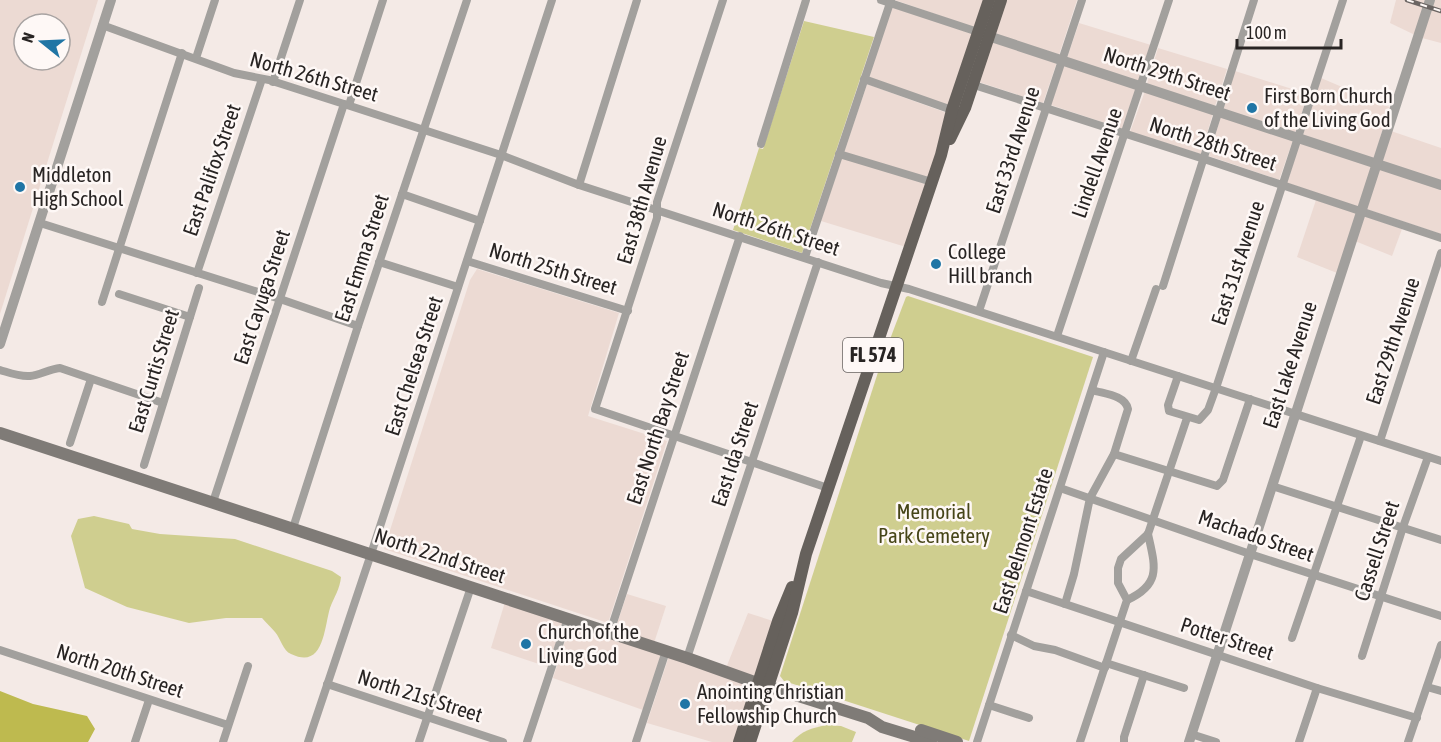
<svg xmlns="http://www.w3.org/2000/svg" width="1441" height="742" viewBox="0 0 1441 742" font-family="'Asap Condensed',sans-serif">
  <style>
    .built { fill: #ecdad3; fill-rule: evenodd }
    .green { fill: #cfce8f }
    .forest { fill: #beba4f }
    .lines { fill: none; stroke-linecap: round; stroke-linejoin: round }
    .minor { stroke: #a2a09d; stroke-width: 8 }
    .tertiary { stroke: #a2a09d; stroke-width: 10 }
    .secondary { stroke: #7f7b77; stroke-width: 12 }
    .primary { stroke: #66615c; stroke-width: 12 }
    .rail-casing { stroke: #6b6563; stroke-width: 4.5 }
    .rail { stroke: #fef8f6; stroke-width: 2; stroke-dasharray: 7; stroke-linecap: butt }
    .poi-dot { fill: #2075a5; stroke: #fef8f6; stroke-width: 2 }
    .labels { text-anchor: middle; stroke-width: 5; stroke-linejoin: round; paint-order: stroke }
    .shield { fill: #fef8f6; stroke: #686462; stroke-width: 1.5 }
    .shield-label { font-size: 20px; font-weight: bold; fill: #282423 }
    .street-label { font-size: 21px; fill: #282423; stroke: #fef8f6 }
    .poi-label { font-size: 21px; fill: #282423; stroke: #fef8f6; text-anchor: start }
    .park-label { font-size: 21px; fill: #464518; stroke: #fef8f6 }
  </style>
  <rect width="100%" height="100%" fill="#f4eae6"/>
  <g class="built">
    <path d="M0,0H98L0,314ZM24,24H60V60H24Z"/>
    <path d="M895,0H984L975,28Z"/>
    <path d="M1006,0H1077L1059,55L994,34Z"/>
    <path d="M1396,0H1426L1415,35L1390,23Z"/>
    <path d="M1435,0H1441V43L1422,38Z"/>
    <path d="M892,7L973,34L949,106L869,77Z"/>
    <path d="M1079,23L1151,45L1139,81L1067,58Z"/>
    <path d="M992,41L1057,62L1043,103L979,82Z"/>
    <path d="M1158,48L1227,69L1215,106L1147,84Z"/>
    <path d="M1064,64L1137,88L1123,129L1051,105Z"/>
    <path d="M1235,71L1308,94L1295,133L1223,109Z"/>
    <path d="M1321,78L1389,107L1374,159L1303,135Z"/>
    <path d="M867,84L947,113L929,178L844,152Z"/>
    <path d="M1145,91L1213,113L1201,154L1130,132Z"/>
    <path d="M1221,116L1293,140L1279,180L1209,156Z"/>
    <path d="M1391,131L1441,148V181L1382,161Z"/>
    <path d="M1300,142L1372,165L1358,207L1287,183Z"/>
    <path d="M842,158L927,184L906,247L821,221Z"/>
    <path d="M1379,168L1441,188V234L1366,209Z"/>
    <path d="M1316,200L1356,213L1337,273L1297,257Z"/>
    <path d="M1364,216L1402,229L1392,256L1355,241Z"/>
    <path d="M477,269L619,313L588,416L667,441L608,623L384,549L470,280Z"/>
    <path d="M627,594L666,606L654,643L615,630Z"/>
    <path d="M505,602L563,621L548,667L491,648Z"/>
    <path d="M748,613L773,621L754,678L726,668Z"/>
    <path d="M571,623L662,653L643,710L553,678Z"/>
    <path d="M669,656L752,685L734,742H712L647,723Z"/>
  </g>
  <g class="green">
    <path d="M804,21L874,37L802,253L733,230L759,148L763,149Z"/>
    <path d="M908,296L1093,357L969,741L784,681L780,676L881,363L906,297Z"/>
    <path d="M94,516L129,524L132,529L160,534L235,539L332,571L341,577C340,589 334,597 330,608C324,628 324,670 291,654C283,651 281,639 275,632C271,627 266,623 262,618H226L189,623L127,607L85,588L71,536L78,519Z"/>
    <path d="M826,725L841,726L856,732L852,742H792C801,731 812,728 826,725Z"/>
  </g>
  <path class="forest" d="M0,691L33,704L87,716L95,729L88,742H0Z"/>
  <g class="lines">
    <g class="minor">
      <path d="M723,0L657,202V218L595,409L828,488"/>
      <path d="M881,0L978,32"/>
      <path d="M102,25L234,73L269,80L344,104L501,155L579,185L881,283L909,289L1441,461"/>
      <path d="M196,58L215,0"/>
      <path d="M864,79L952,110"/>
      <path d="M273,82L300,0"/>
      <path d="M974,85L1204,159L1441,238"/>
      <path d="M349,105L383,0"/>
      <path d="M761,144L806,0"/>
      <path d="M839,154L932,182"/>
      <path d="M579,185L637,0"/>
      <path d="M402,194L480,221"/>
      <path d="M40,223L280,299L358,326"/>
      <path d="M805,257L891,0"/>
      <path d="M467,261L628,311"/>
      <path d="M379,262L458,287"/>
      <path d="M197,273L262,79"/>
      <path d="M1163,286L1254,0"/>
      <path d="M119,294L190,317"/>
      <path d="M102,302L182,53"/>
      <path d="M979,311L1082,0"/>
      <path d="M1057,336L1169,0"/>
      <path d="M1131,361L1156,289"/>
      <path d="M0,370C10,373 20,377 30,376C40,375 49,369 60,368L163,403"/>
      <path d="M1178,376L1168,405L1169,411L1199,420L1208,410L1216,388L1343,0"/>
      <path d="M1380,441L1441,253"/>
      <path d="M70,443L91,379"/>
      <path d="M1114,454L1217,486L1223,480L1250,399"/>
      <path d="M144,465L199,288"/>
      <path d="M1272,486L1441,540"/>
      <path d="M1060,488L1250,554L1441,616"/>
      <path d="M213,502L344,104"/>
      <path d="M293,528L358,326L467,0"/>
      <path d="M1026,591L1317,688L1417,718"/>
      <path d="M1127,600C1162,584 1155,566 1148,534"/>
      <path d="M1065,604L1074,574L1090,498L1114,454L1128,409C1125,395 1104,394 1092,390"/>
      <path d="M610,632L740,236"/>
      <path d="M1011,635L1034,646L1055,650L1105,668"/>
      <path d="M1292,638L1361,436"/>
      <path d="M0,650L228,725"/>
      <path d="M1362,656L1403,527L1428,457"/>
      <path d="M687,658L818,262"/>
      <path d="M1106,663L1184,688"/>
      <path d="M327,684L503,742"/>
      <path d="M1427,687L1441,691"/>
      <path d="M989,705L1029,718"/>
      <path d="M1191,734L1216,742"/>
      <path d="M135,742L149,700"/>
      <path d="M223,742L248,666"/>
      <path d="M308,742L371,554L552,0"/>
      <path d="M419,742L471,587"/>
      <path d="M527,742L568,618"/>
      <path d="M636,742L666,651"/>
      <path d="M977,742L1104,352"/>
      <path d="M1080,742L1127,600L1118,583V568L1121,559L1148,534L1187,418"/>
      <path d="M1124,742V737L1144,675"/>
      <path d="M1299,742L1317,688"/>
      <path d="M1408,742L1441,645"/>
    </g>
    <g class="tertiary">
      <path d="M982,34L1441,185"/>
      <path d="M0,344L111,0"/>
      <path d="M1189,742L1430,0"/>
    </g>
    <g class="secondary">
      <path d="M0,433L687,658L757,683L868,718L882,727L931,742"/>
      <path d="M921,730L957,742"/>
    </g>
    <g class="primary">
      <path d="M950,139L965,108L1001,0"/>
      <path d="M739,742L778,621L792,587"/>
      <path d="M750,742L792,613L806,554L941,155L952,110L989,0"/>
    </g>
    <defs>
      <path id="rail" d="M1407,0L1441,11"/>
    </defs>
    <use href="#rail" class="rail-casing"/>
    <use href="#rail" class="rail"/>
  </g>
  <g class="poi-dot">
    <circle cx="1252" cy="108" r="6"/>
    <circle cx="20" cy="187" r="6"/>
    <circle cx="936" cy="264" r="6"/>
    <circle cx="526" cy="644" r="6"/>
    <circle cx="685" cy="704" r="6"/>
  </g>
  <g class="labels">
    <rect class="shield" x="843" y="338" width="60" height="34" rx="4.5"/>
    <g class="shield-label">
      <text x="873" y="362">FL 574</text>
    </g>
    <g class="street-label">
      <text transform="translate(1167 74) rotate(18)" y="7">North 29th Street</text>
      <text transform="translate(314 77) rotate(16)" y="7">North 26th Street</text>
      <text transform="translate(1213 144) rotate(18)" y="7">North 28th Street</text>
      <text transform="translate(1013 150) rotate(-72)" y="7">East 33rd Avenue</text>
      <text transform="translate(1097 163) rotate(-71)" y="7">Lindell Avenue</text>
      <text transform="translate(212 170) rotate(-71)" y="7">East Palifox Street</text>
      <text transform="translate(642 200) rotate(-74)" y="7">East 38th Avenue</text>
      <text transform="translate(776 229) rotate(18)" y="7">North 26th Street</text>
      <text transform="translate(362 258) rotate(-72)" y="7">East Emma Street</text>
      <text transform="translate(1238 263) rotate(-72)" y="7">East 31st Avenue</text>
      <text transform="translate(553 269) rotate(17)" y="7">North 25th Street</text>
      <text transform="translate(262 297) rotate(-72)" y="7">East Cayuga Street</text>
      <text transform="translate(1393 341) rotate(-72)" y="7">East 29th Avenue</text>
      <text transform="translate(1290 365) rotate(-72)" y="7">East Lake Avenue</text>
      <text transform="translate(414 366) rotate(-72)" y="7">East Chelsea Street</text>
      <text transform="translate(154 371) rotate(-73)" y="7">East Curtis Street</text>
      <text transform="translate(658 428) rotate(-72)" y="7">East North Bay Street</text>
      <text transform="translate(735 454) rotate(-72)" y="7">East Ida Street</text>
      <text transform="translate(1256 536) rotate(19)" y="7">Machado Street</text>
      <text transform="translate(1023 541) rotate(-72)" y="7">East Belmont Estate</text>
      <text transform="translate(1377 551) rotate(-72)" y="7">Cassell Street</text>
      <text transform="translate(440 556) rotate(18)" y="7">North 22nd Street</text>
      <text transform="translate(1227 639) rotate(18)" y="7">Potter Street</text>
      <text transform="translate(120 671) rotate(18)" y="7">North 20th Street</text>
      <text transform="translate(420 696) rotate(18)" y="7">North 21st Street</text>
    </g>
    <g class="poi-label">
      <text x="1264" y="103">First Born Church<tspan x="1264" dy="24">of the Living God</tspan></text>
      <text x="32" y="182">Middleton<tspan x="32" dy="24">High School</tspan></text>
      <text x="948" y="259">College<tspan x="948" dy="24">Hill branch</tspan></text>
      <text x="538" y="639">Church of the<tspan x="538" dy="24">Living God</tspan></text>
      <text x="697" y="699">Anointing Christian<tspan x="697" dy="24">Fellowship Church</tspan></text>
    </g>
    <g class="park-label">
      <text x="934" y="519">Memorial<tspan x="934" dy="24">Park Cemetery</tspan></text>
    </g>
  </g>
  <g transform="translate(42 42) rotate(288)"><circle r="28" fill="#fef8f6" stroke="#a8a3a2" stroke-width="1.5"/>
  <path d="M0-4.5L10 22L0 15L-10 22Z" fill="#2075a5"/>
  <text y="-9" font-size="16" font-weight="bold" text-anchor="middle" fill="#282423">N</text>
  </g>
  <path d="M1237 39v9h104v-9" fill="none" stroke="#282423" stroke-width="3"/>
  <text x="1246" y="39" font-size="18" fill="#282423" stroke="#fef8f6" stroke-width="4.5" paint-order="stroke">100 m</text>
</svg>
